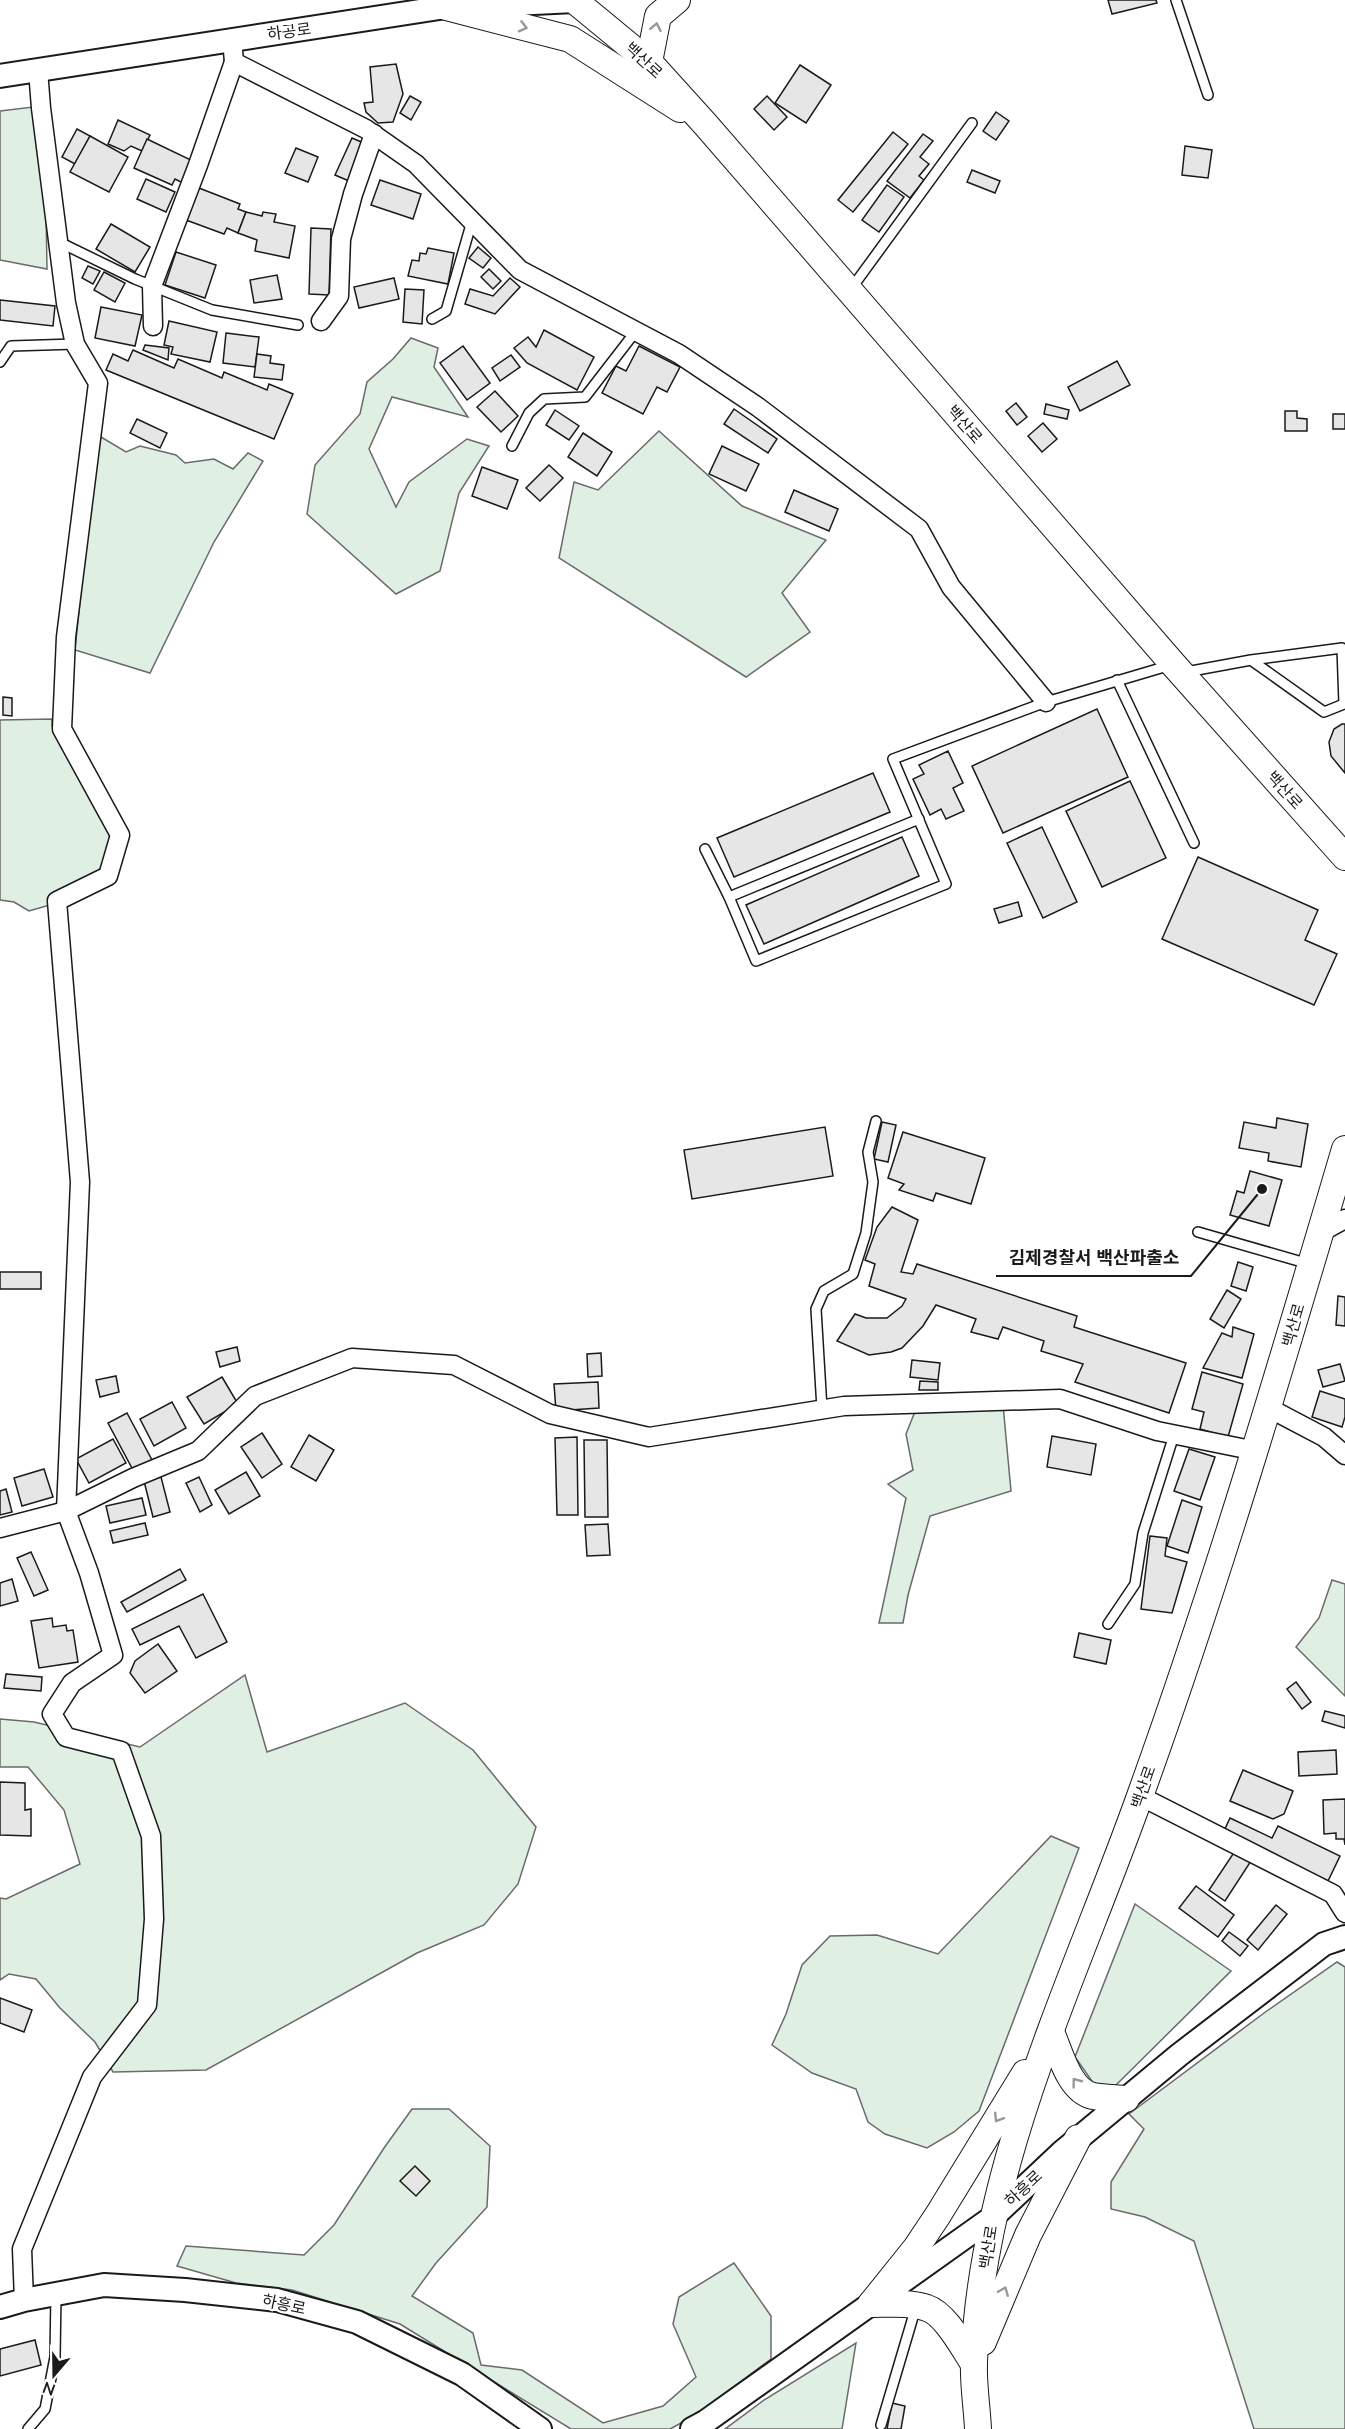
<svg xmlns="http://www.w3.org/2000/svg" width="1345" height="2429" viewBox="0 0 1345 2429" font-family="Mulish,'Noto Sans KR',sans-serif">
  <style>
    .green { fill: #e0efe3; stroke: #6a6a6a; stroke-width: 1.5 }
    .building { fill: #e6e6e6; stroke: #1a1a1a; stroke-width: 1.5 }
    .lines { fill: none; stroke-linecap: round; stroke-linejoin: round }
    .service-casing { stroke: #1a1a1a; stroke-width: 12 }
    .minor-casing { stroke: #1a1a1a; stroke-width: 21 }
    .tertiary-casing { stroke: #1a1a1a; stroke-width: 26 }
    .secondary-casing { stroke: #1a1a1a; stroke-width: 28 }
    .service { stroke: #fff; stroke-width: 9 }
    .minor { stroke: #fff; stroke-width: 18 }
    .tertiary { stroke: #fff; stroke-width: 22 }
    .secondary { stroke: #fff; stroke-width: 26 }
    .oneway { stroke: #989898 }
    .labels { text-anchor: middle; stroke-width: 4.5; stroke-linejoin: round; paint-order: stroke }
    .street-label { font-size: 16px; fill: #1a1a1a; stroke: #fff }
    .leader { fill: none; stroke: #1a1a1a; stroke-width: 2 }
    .callout-dot { fill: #1a1a1a; stroke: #fff; stroke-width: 2 }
    .callout-label { font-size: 18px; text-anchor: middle; font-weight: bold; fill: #1a1a1a; stroke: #fff; stroke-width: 4.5; stroke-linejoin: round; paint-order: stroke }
  </style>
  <rect width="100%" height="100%" fill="#fff"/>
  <g class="green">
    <path d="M33,107L46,211L47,269L0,260V111Z"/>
    <path d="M411,338L438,348L434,367L468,417L392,397L369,449L396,507L409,482L467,439L489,446L459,493L440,571L396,594L307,514L315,465L360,414L367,382L393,359Z"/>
    <path d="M659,431L742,506L826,540L782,593L810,632L746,677L559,558L574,482L598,490Z"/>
    <path d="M101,437L126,452L140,446L176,455L185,463L214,459L233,469L248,453L263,461L214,542L150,673L75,650L94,466Z"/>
    <path d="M52,719V726L75,743L110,831L108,852L88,894L29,911L14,902L0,900V720Z"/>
    <path d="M1003,1405L1011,1491L930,1516L908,1595L903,1623H879L906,1498L888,1484L913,1470L906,1434L916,1409Z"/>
    <path d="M1332,1580L1345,1584V1696L1296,1647L1319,1618Z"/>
    <path d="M245,1675L267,1752L405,1703L473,1750L536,1827L518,1884L484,1925L417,1953L206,2070L113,2072L95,2042L60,2008L36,1979L9,1974L0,1980V1898L6,1899L80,1864L64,1810L28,1767H0V1719L34,1722L140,1747Z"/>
    <path d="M1051,1836L1079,1848L979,2111L954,2132L927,2148L885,2134L868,2122L856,2089L812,2073L772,2045L786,2014L802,1965L830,1936L877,1935L938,1954Z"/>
    <path d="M1135,1904L1231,1971L1115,2086L1094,2084L1075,2057Z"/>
    <path d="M1337,1962L1345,1967V2429H1254L1194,2241L1145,2217L1111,2209V2182L1144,2129L1129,2114L1264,2013Z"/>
    <path d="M412,2109H449L490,2146L487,2207L436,2263L412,2296L473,2333L481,2365L522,2370L603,2423L663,2406L696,2377L673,2324L679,2297L734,2263L771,2316V2359L696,2415L670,2429H571L400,2324L292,2290L236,2283L177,2266L186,2246L304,2255L334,2225L384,2148Z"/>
    <path d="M856,2343L842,2429H725L764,2400Z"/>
  </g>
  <g class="building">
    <path d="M1108,0H1156L1157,3L1112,14Z"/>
    <path d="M396,64L403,94L393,122L378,123L366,112L364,103L373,102L370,67Z"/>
    <path d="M800,65L831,85L806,123L775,103Z"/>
    <path d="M410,96L421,102L411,120L400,113Z"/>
    <path d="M767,96L787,117L774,130L754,109Z"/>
    <path d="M996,112L1009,121L996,140L983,131Z"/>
    <path d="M118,120L150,135L142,151L131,146L124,151L108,144Z"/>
    <path d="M77,129L90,136L75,164L62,157Z"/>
    <path d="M893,132L908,144L853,212L838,200Z"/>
    <path d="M923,134L933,141L920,157L929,164L919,176L924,180L910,198L887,181Z"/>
    <path d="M90,136L128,157L109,192L70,172Z"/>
    <path d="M352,138L366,144L349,181L335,175Z"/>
    <path d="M147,139L195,162L185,184L175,179L172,185L134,168Z"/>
    <path d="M1185,146L1212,150L1208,178L1182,175Z"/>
    <path d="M296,148L318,157L308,182L285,173Z"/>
    <path d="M972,170L1000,181L995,193L967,182Z"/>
    <path d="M146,179L175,192L166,212L137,199Z"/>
    <path d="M380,180L421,194L413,219L371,205Z"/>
    <path d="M887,185L904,197L879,232L862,220Z"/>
    <path d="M199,188L240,204L238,209L246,212L238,233L227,228L224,234L186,220Z"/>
    <path d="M246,212L262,216L263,212L276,214L274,222L295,226L289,258L255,251L257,240L238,233Z"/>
    <path d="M111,224L150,247L135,272L96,249Z"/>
    <path d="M311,228L331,229L329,295L309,294Z"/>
    <path d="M478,247L491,258L483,268L469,258Z"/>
    <path d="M428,248L454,253L448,284L408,276L412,260L419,261L420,253L426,254Z"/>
    <path d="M176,252L216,265L205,298L165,285Z"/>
    <path d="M88,266L100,271L93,284L82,278Z"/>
    <path d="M489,269L501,281L493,289L481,277Z"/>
    <path d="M104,272L125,283L115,302L94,290Z"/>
    <path d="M277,275L282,299L254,303L250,280Z"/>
    <path d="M394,278L399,299L359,308L354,287Z"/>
    <path d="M510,278L520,287L495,314L465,304L470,289L493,296Z"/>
    <path d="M405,289L424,290L422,324L403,322Z"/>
    <path d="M0,300L55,306L53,326L0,320Z"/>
    <path d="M101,307L142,315L135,346L95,338Z"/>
    <path d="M169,321L217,332L210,362L171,354L173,347L164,345Z"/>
    <path d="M544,330L594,357L577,390L527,363L514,348L528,337L536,347Z"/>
    <path d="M226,333L259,337L255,367L223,363Z"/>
    <path d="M145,345L169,348L168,360L143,350Z"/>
    <path d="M463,346L490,383L467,400L440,363Z"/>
    <path d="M639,346L680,367L667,392L657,387L643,414L602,393L616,366L626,371Z"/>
    <path d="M133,350L174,368L178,359L222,378L224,372L267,390L269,384L293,394L274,439L106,370L113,354L128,361Z"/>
    <path d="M257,354L271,356L270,363L284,365L282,380L254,377Z"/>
    <path d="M511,355L520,367L500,381L492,368Z"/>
    <path d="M1117,361L1130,385L1080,411L1068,387Z"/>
    <path d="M495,391L518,416L501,432L477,407Z"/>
    <path d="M1016,403L1027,417L1017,425L1006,411Z"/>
    <path d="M1046,404L1069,410L1067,419L1044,414Z"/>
    <path d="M734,409L777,439L768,453L724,424Z"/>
    <path d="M555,410L579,426L569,440L546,425Z"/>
    <path d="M1285,411H1297V418L1307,419V431H1285Z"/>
    <rect x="1333" y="414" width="12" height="15"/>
    <path d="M137,419L167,433L160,448L130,433Z"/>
    <path d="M1043,423L1057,439L1042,452L1028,436Z"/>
    <path d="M583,433L612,452L597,476L568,457Z"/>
    <path d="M722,446L759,464L746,491L709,474Z"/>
    <path d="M549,465L563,478L540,501L526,488Z"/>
    <path d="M482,467L518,480L507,509L472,496Z"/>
    <path d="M794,490L838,509L829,531L785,512Z"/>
    <path d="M3,697L12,698V716L3,715Z"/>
    <path d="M1097,709L1128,777L1003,833L972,766Z"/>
    <path d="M1342,724H1345V773L1331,756L1329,742L1334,729Z"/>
    <path d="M948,751L963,783L953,788L964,811L946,819L941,809L930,815L913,779L924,774L919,765Z"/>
    <path d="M873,773L890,812L734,877L717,838Z"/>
    <path d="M1130,781L1166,858L1102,887L1066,811Z"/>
    <path d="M1042,827L1077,902L1043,918L1007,843Z"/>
    <path d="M902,837L919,876L764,944L746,905Z"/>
    <path d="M1198,857L1318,910L1305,940L1337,954L1314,1005L1162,939Z"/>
    <path d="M1018,902L1022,916L999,923L994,909Z"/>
    <path d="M1277,1118L1308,1124L1301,1167L1268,1161L1269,1153L1239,1148L1244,1122L1276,1128Z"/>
    <path d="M882,1122L896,1125L888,1162L874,1159Z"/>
    <path d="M825,1127L833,1176L692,1199L684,1150Z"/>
    <path d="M903,1132L985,1158L971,1204L936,1193L933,1201L899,1190L904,1184L888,1178Z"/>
    <path d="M1250,1171L1282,1180L1269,1226L1230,1215L1237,1191L1244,1193Z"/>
    <path d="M892,1207L918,1220L901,1272L913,1274L917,1264L1077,1316L1074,1327L1186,1363L1169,1413L1075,1382L1083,1364L1041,1351L1044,1341L1003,1327L998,1339L971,1332L976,1319L936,1305L923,1326L902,1348L891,1352L869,1355L837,1341L855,1314L866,1318H887L902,1306L906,1299L869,1286L875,1264L865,1260L877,1227Z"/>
    <path d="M1238,1262L1253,1267L1246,1291L1231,1286Z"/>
    <rect x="0" y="1272" width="41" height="17"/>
    <path d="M1227,1290L1241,1299L1224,1328L1210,1319Z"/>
    <path d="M1338,1296L1345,1297V1326L1336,1325Z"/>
    <path d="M1233,1327L1254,1334L1242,1378L1203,1368L1222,1333L1232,1337Z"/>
    <path d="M237,1347L240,1361L220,1367L216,1352Z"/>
    <path d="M601,1353L602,1376L588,1377L587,1354Z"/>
    <path d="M912,1360L940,1363L938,1380L910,1377Z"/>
    <path d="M1340,1364L1345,1381L1323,1387L1318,1370Z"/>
    <path d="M1202,1372L1243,1384L1228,1437L1200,1429L1204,1412L1192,1409Z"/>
    <path d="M116,1376L119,1392L100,1397L96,1380Z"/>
    <path d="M222,1377L238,1404L204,1424L187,1397Z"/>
    <path d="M920,1381L938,1382V1390H919Z"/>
    <path d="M598,1382L599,1408L556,1411L554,1384Z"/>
    <path d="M1320,1391L1345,1399V1417L1342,1427L1312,1417Z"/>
    <path d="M172,1402L186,1428L154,1446L140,1419Z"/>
    <path d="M127,1413L152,1460L133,1470L108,1423Z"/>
    <path d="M262,1433L282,1464L262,1478L241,1447Z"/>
    <path d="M309,1435L334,1450L316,1481L291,1467Z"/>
    <path d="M1052,1436L1096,1444L1091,1475L1047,1467Z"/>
    <path d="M577,1437L578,1515H557L555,1438Z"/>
    <path d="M113,1439L126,1463L89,1483L76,1459Z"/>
    <path d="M584,1440H607L608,1517H585Z"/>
    <path d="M1189,1449L1215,1457L1200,1500L1174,1491Z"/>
    <path d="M44,1469L53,1497L22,1506L14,1478Z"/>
    <path d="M246,1472L260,1496L229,1514L215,1490Z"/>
    <path d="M161,1477L170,1512L153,1517L144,1481Z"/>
    <path d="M199,1477L212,1505L200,1512L186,1483Z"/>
    <path d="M6,1489L12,1512L0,1515V1491Z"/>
    <path d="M142,1498L146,1515L110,1523L106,1506Z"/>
    <path d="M1182,1500L1202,1507L1188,1553L1167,1546Z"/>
    <path d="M145,1523L148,1535L113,1543L110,1531Z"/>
    <path d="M608,1524L610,1555L587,1556L585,1525Z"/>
    <path d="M1150,1536L1167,1538L1165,1556L1187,1562L1172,1613L1141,1609Z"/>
    <path d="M31,1552L48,1590L34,1596L17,1558Z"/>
    <path d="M180,1569L186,1580L127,1612L121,1602Z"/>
    <path d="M12,1579L18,1601L0,1606V1583Z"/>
    <path d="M203,1594L227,1642L196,1658L179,1626L140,1645L132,1629Z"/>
    <path d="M52,1618L53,1627L66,1625L67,1631L73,1630L78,1662L39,1668L31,1621Z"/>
    <path d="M1079,1633L1111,1640L1106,1664L1074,1657Z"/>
    <path d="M158,1644L177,1671L145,1693L130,1673L135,1661Z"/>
    <path d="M6,1674L42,1677L41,1691L4,1688Z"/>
    <path d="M1296,1682L1311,1702L1302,1709L1287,1689Z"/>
    <path d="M1325,1711L1345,1716V1728L1322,1721Z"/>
    <path d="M1336,1750L1337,1774L1299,1776L1298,1752Z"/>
    <path d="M1243,1770L1293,1791L1284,1814L1273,1819L1230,1801Z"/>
    <path d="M0,1782L25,1783V1810L31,1809V1836L0,1835Z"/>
    <path d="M1345,1799V1845L1344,1839H1336V1833L1324,1834L1323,1800Z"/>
    <path d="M1230,1818L1272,1838L1278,1826L1340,1856L1328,1881L1224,1831Z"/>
    <path d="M1235,1851L1251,1861L1225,1901L1209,1890Z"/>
    <path d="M1196,1886L1234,1915L1218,1937L1179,1908Z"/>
    <path d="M1276,1905L1287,1914L1258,1950L1247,1940Z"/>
    <path d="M1229,1932L1248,1946L1240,1956L1222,1941Z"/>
    <path d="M0,1998L32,2010L24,2032L0,2023Z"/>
    <path d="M415,2166L430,2181L416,2196L400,2181Z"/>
    <path d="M35,2340L41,2365L0,2376V2349Z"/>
    <path d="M892,2403L905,2406L901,2429H887Z"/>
  </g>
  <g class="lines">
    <defs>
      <g id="service">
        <path d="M1176,0L1208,95"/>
        <path d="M59,242L135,279L212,310L298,325"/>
        <path d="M851,289L972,123"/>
        <path d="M432,319L446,311L472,221"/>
        <path d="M0,362L11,346L75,344"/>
        <path d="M512,446L529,413L544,399L585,397L636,331"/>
        <path d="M1186,672L1251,660L1324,712L1344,704L1342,648L1251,660"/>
        <path d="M1117,680L1194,843"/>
        <path d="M705,849L729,897L756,961L946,884L893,759L1046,702L1171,665"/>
        <path d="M729,897L919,819"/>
        <path d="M1198,1232L1309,1264"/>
        <path d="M822,1409L816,1309L824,1291L853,1274L866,1233L873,1182L868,1152L876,1121"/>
        <path d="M1108,1624L1135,1584L1143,1533L1174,1435"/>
        <path d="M881,2425L916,2307"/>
        <path d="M28,2429L45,2409L55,2357L56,2294"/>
      </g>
      <g id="minor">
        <path d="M232,39L234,62L366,129L416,164L520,270L679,354L758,407L919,529L951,587L1046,702"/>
        <path d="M321,321L339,296L341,239L353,194L374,134"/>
        <path d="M153,326L152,286L198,165L234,62"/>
        <path d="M1321,1232L1345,1219"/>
        <path d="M1269,1408L1324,1437L1345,1455"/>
        <path d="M0,1528L66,1511L133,1478L198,1451L255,1396L352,1358L454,1365L550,1414L649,1437L844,1406L1060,1399L1157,1431L1256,1451"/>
        <path d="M1140,1796L1333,1894L1345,1913"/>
        <path d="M24,2300L22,2249L92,2077L147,2005L154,1919L151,1836L121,1751L66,1737L52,1714L72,1683L113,1655L89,1573L66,1511L80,1182L57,901L108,876L120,835L62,729L66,637L98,383L75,344L66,303L41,108L38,70"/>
      </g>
      <g id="tertiary">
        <path d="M0,76L446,7L575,1"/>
        <path d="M0,2307L24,2300L104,2285L185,2290L277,2300L357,2322L462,2374L540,2429"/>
        <path d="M692,2429L705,2422L993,2217L1062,2152L1179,2055L1324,1944L1345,1937"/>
      </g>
      <g id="secondary">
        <path d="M575,1L649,62L706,125L1173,664L1345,857"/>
        <path d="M446,7L570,39L680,109"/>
        <path d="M649,62L658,16L677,0"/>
        <path d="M1051,2032C1060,2052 1069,2091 1093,2096C1104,2098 1116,2098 1126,2099"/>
        <path d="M871,2304L916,2248L938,2215L1025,2073"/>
        <path d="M871,2304C889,2304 910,2302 927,2308C946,2314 963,2348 974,2364"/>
        <path d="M983,2342L1028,2235L1078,2138"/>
        <path d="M978,2429C977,2407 973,2384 974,2362C982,2163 1074,1981 1140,1796C1217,1583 1281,1366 1345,1149"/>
      </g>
    </defs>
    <use href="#service" class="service-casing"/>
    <use href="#minor" class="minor-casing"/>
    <use href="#tertiary" class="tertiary-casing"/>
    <use href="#secondary" class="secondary-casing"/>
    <use href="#service" class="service"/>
    <use href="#minor" class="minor"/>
    <use href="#tertiary" class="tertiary"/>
    <use href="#secondary" class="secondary"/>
  </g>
  <defs><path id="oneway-chevron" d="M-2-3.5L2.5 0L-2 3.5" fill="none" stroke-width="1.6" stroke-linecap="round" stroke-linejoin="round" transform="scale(1.5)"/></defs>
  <g class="oneway">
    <use href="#oneway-chevron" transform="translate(523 27) rotate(14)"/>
    <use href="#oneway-chevron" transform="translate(656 27) rotate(-79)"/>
    <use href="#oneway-chevron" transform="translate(1076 2082) rotate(-127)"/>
    <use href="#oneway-chevron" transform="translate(998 2118) rotate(122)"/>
    <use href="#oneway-chevron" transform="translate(1004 2291) rotate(-68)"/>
  </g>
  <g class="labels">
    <g class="street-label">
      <text transform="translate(289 31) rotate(-8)" y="6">하공로</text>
      <text transform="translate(644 60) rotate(43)" y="6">백산로</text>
      <text transform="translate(965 424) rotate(49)" y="6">백산로</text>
      <text transform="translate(1285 790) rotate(48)" y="6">백산로</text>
      <text transform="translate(1293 1325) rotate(-74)" y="6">백산로</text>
      <text transform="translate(1143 1787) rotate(-71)" y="6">백산로</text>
      <text transform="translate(1023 2188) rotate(-43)" y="6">하흥로</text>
      <text transform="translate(988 2247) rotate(-81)" y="6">백산로</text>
      <text transform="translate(284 2304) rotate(12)" y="6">하흥로</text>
    </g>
  </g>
  <path class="leader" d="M1262 1189L1191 1276H996"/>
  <circle class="callout-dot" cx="1262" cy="1189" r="6"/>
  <g class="callout-label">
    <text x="1094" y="1264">김제경찰서 백산파출소</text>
  </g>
  <g transform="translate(54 2375) rotate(200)" stroke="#ffffff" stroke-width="4.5" paint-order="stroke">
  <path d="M0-4.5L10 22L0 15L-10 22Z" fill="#1a1a1a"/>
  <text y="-9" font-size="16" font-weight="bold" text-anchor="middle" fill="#1a1a1a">N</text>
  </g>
</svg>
